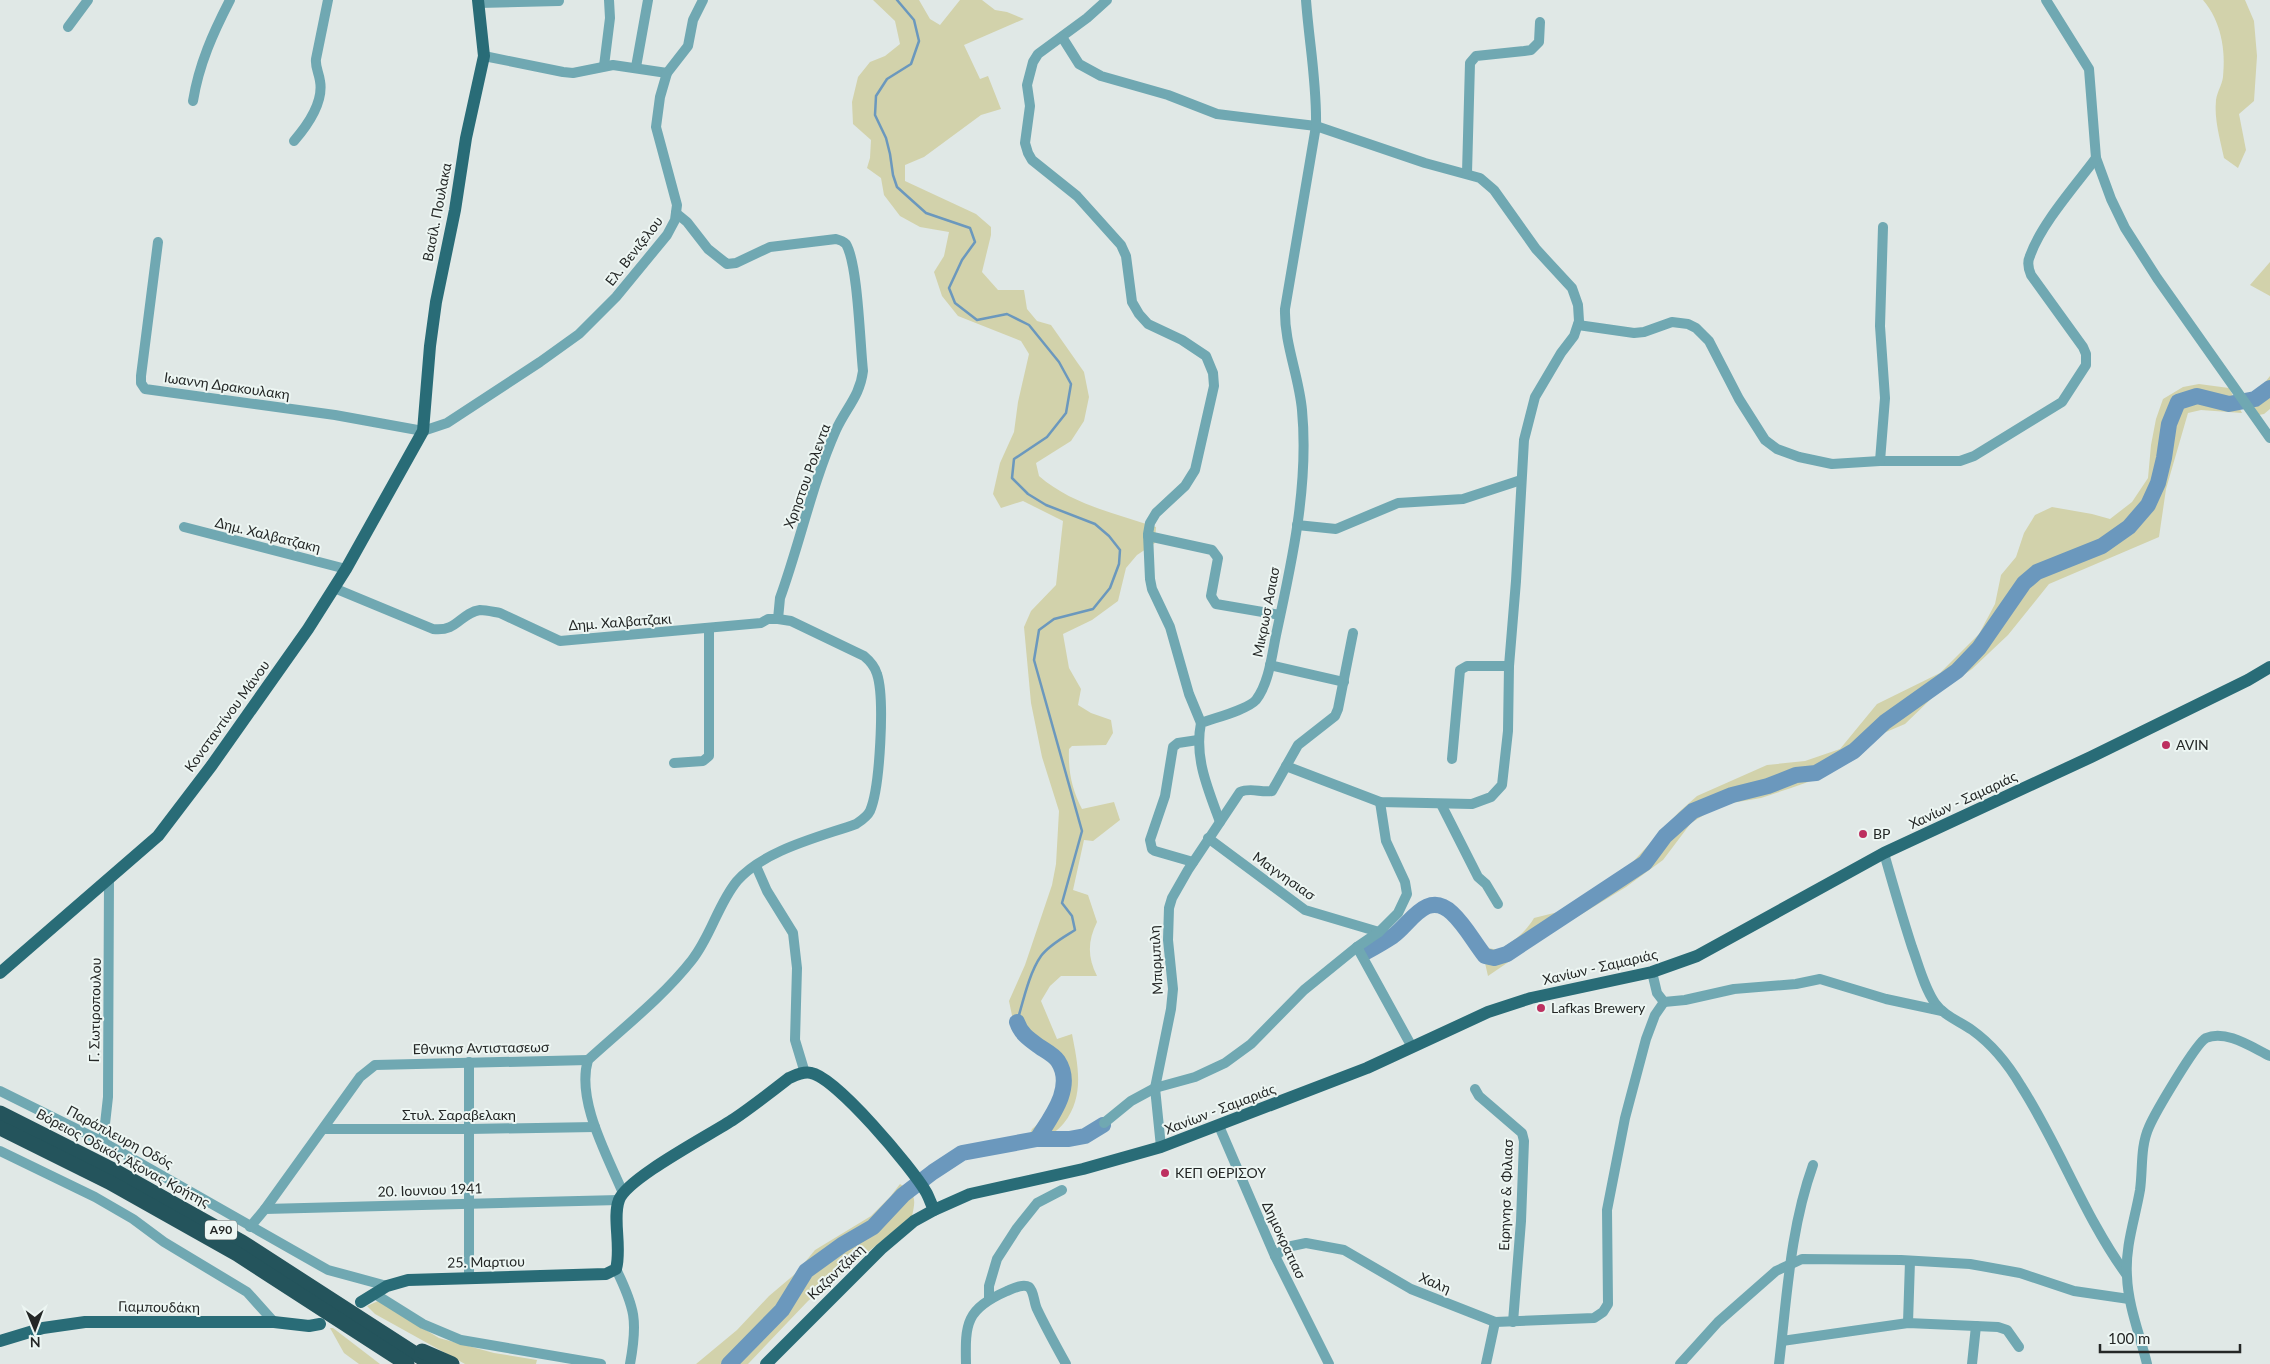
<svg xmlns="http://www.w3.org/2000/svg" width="2270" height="1364" viewBox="0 0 2270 1364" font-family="Lato,sans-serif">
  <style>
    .green { fill: #d2d2ab }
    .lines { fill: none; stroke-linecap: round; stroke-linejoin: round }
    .stream { stroke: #6b98bd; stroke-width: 2.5 }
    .river { stroke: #6b98bd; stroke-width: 16 }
    .minor { stroke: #70a8b2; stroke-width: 10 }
    .major { stroke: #296c77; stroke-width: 12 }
    .highway { stroke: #24545c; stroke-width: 15 }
    .poi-dot { fill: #bd3060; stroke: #edf6f3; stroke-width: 2 }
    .labels { text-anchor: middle; stroke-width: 4; stroke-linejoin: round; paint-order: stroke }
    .shield { fill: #edf6f3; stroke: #606564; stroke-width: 1 }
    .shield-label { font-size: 12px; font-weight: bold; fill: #242726 }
    .street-label { font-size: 14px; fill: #242726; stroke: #edf6f3 }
    .poi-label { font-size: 14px; fill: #242726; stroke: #edf6f3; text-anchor: start }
  </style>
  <rect width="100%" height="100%" fill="#e0e8e6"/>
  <g class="green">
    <path d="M873,0H919L930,19L940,25L960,0H982L995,10L1007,12L1024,19L964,45L980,79L988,76L1001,109L981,115L924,157L905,165V181L976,214L991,227V235L982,272L998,290H1024L1027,309L1037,321L1051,325L1084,372L1089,397L1084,421L1071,441L1036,463L1039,476C1071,504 1116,514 1156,527L1155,543L1137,555L1126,568L1118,601L1092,620L1063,634L1069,668L1081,689L1078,705L1091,713L1111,720L1113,733L1106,745L1072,746L1069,749C1068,771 1072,790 1082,809L1114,802L1120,820L1093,841L1084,840L1073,890L1088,895L1097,922C1088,940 1087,957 1097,976H1061L1050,986L1041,1001L1057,1039L1072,1034C1078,1065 1085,1096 1064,1123C1057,1132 1049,1134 1042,1145L1024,1146L1032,1129L1045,1118L1052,1106L1059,1081L1054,1068L1046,1059L1016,1035L1009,1001L1025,965L1052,885L1056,864L1059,811L1042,757L1031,703L1024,627L1031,611L1056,585L1063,521L1023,501L1001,508L993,494L1000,463L1014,432L1018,402L1029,354L1021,341L958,316L942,296L934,272L944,256L949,232L920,227L900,216L884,195L881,178L867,168L870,158L871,140L853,124L852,102L858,77L870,62L885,56L900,44L895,21Z"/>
    <path d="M2203,0H2245L2254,21L2257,56L2254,101L2239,114L2246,150L2238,168L2224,158C2220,139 2214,119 2216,100C2217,92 2222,85 2223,77C2226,50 2221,21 2203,0Z"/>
    <path d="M2270,262V296L2250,285Z"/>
    <path d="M2270,376V409L2264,414L2259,415L2247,395L2262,386Z"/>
    <path d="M2199,384L2229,388L2242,413L2201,410L2188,413L2166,489L2159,537L2049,584L2008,635L1972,669L1934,696L1905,724L1879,735L1859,757L1825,776L1791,788L1761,798L1720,805L1691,823L1663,860L1626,887L1554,931L1488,976L1485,963L1464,932L1471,930L1484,947L1498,950C1513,942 1525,933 1534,918L1558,912L1630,865L1679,812L1697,796L1767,765L1805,761L1840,749L1877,704L1940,673L1979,634L1995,604L2001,575L2016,557L2024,533L2035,515L2052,507L2092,514L2110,519L2132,502L2148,478L2151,445L2156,419L2163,399L2183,387Z"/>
    <path d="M900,1184C916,1195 916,1198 912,1216L808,1301L748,1364H696L737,1330L769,1296L795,1274L815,1250L871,1216L890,1197Z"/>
    <path d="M378,1301L439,1338L494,1353L537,1360L536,1364H465L375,1314L367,1306Z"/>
    <path d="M330,1328H333L380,1364H359L344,1353Z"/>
  </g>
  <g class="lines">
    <path class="stream" d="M897,0L914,20L919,41L911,64L887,79L876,96L875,115L886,138L890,154L893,175L897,187L926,213L970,228L975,242L962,260L949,288L955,303L977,320L1007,314L1029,325L1059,362L1071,384L1066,413L1047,437L1014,459L1012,478L1028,494L1046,505L1095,524L1109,536L1120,550L1119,564L1110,588L1093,609L1054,619L1039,630L1034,660L1082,831L1062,903L1072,916L1075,930C1064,937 1049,945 1041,956C1029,973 1023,1002 1017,1022"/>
    <g class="river">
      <path d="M1366,952C1375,947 1384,942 1393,936C1410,924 1427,889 1452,913C1465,925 1474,942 1485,956L1494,958L1507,954L1645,863L1665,836L1693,811L1732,795L1768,786L1796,775L1816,773L1854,751L1885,722L1957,671L1979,648L2024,583L2037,572L2102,546L2129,527L2148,505L2158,483L2164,458L2169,424L2178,402L2197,396L2229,404L2255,399L2270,388"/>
      <path d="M1017,1022C1021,1034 1029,1039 1040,1047C1046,1051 1054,1055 1058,1061C1075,1087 1051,1117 1037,1139"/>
      <path d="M729,1364L782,1310L806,1271L842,1245L873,1227L903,1195L933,1172L962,1153L1037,1139H1069L1085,1136L1103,1125"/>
    </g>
    <g class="minor">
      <path d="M1107,0L1087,18L1038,54L1033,62L1027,85L1030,106L1025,143L1028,153L1032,160L1077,196L1121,245L1126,256L1132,302L1139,314L1148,324L1182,340L1206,356L1213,373L1214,386L1195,470L1185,486L1156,513L1150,523L1148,534L1150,579L1152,589L1170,627L1189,694L1201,723"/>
      <path d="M2046,0L2089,69L2096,158L2111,199L2125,228L2157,278L2270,438"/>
      <path d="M479,3L559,1"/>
      <path d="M68,27L88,0"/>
      <path d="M1062,37L1079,64L1101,76L1168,95L1217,114L1316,126L1425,163L1480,178L1494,190L1536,249L1572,288L1578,305L1579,321L1574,336L1561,353L1535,397L1524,440L1516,581L1509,666L1508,731L1502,785L1491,797L1472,804L1380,802L1286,766"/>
      <path d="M484,56L563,72L573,73L613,65L667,73"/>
      <path d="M604,66L610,18L609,0"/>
      <path d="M636,67L648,0"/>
      <path d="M193,101C199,64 213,33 230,0"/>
      <path d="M294,141C307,126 324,103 320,81C319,73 315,67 316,59L328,0"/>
      <path d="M1467,173L1470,63L1476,56L1524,51L1531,50L1539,42L1540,22"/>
      <path d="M676,213L687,222L708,249L727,264L736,263L770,247L836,239C840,240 843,241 846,244C858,264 860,344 863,371C860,396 846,408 836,430C812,484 800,543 780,598L778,619"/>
      <path d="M158,242L141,376V383L145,389L335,415L423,431L447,423L540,362L579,334L616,297L667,235L675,220L677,205L656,127L660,97L667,73L688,46L693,20L703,0"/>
      <path d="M1578,325L1634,333L1644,332L1672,322L1688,324L1696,328L1709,341L1739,399L1765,440L1777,449L1799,457L1832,464L1880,461H1960L1974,456L2062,402L2086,365V354L2083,347L2031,275C2028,268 2027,262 2030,256C2041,224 2076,185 2096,158"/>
      <path d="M1880,461L1885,398L1880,326L1883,227"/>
      <path d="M1297,525L1336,529L1398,503L1463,499L1521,480"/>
      <path d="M184,527L346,569"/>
      <path d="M1148,536L1212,550L1218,558L1211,596L1216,604L1280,615"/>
      <path d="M334,588L433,629C458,632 460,613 480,610C486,610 494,612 500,613L560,641L761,623L768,619H778L791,621L864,656C870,661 875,667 877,674C885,698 880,788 870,811C867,817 862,820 856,824C820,837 764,850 737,881C718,904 711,936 692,960C663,997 623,1028 588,1060C576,1100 607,1155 623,1193"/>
      <path d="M1270,665L1344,682"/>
      <path d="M1452,759L1460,670L1467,666H1509"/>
      <path d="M674,763L703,761L709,756V629"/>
      <path d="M1441,804L1478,877L1486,884L1498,904"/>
      <path d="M1220,822C1208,789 1194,758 1201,723C1214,718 1247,710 1256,700C1269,683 1272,655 1276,635C1292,562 1309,485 1302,410C1299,376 1284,343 1285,309L1316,126C1317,83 1309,42 1306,0"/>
      <path d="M1208,838L1305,910L1379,932"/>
      <path d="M1884,853C1893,885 1902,916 1912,947C1919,966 1924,987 1935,1003C1944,1016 1959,1021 1972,1030C1993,1045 2008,1064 2021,1086C2060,1147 2084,1216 2126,1274"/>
      <path d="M1193,862L1155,851L1152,849L1150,840L1165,796L1173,747L1178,743L1198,740"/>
      <path d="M756,866L767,891L793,933L797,968L795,1040L805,1073"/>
      <path d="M1357,947L1412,1047"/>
      <path d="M1652,972L1657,993L1664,1002L1685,1000L1734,989L1796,984L1820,979L1886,999L1942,1011"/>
      <path d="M1475,1089L1479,1096L1522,1133L1524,1141L1521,1221L1513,1322"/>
      <path d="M0,1091L103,1142L328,1270L387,1286"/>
      <path d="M1104,1123L1131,1101L1155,1088L1195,1077L1225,1063L1251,1044L1304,990L1357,947L1379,932L1398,913L1407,894L1405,882L1386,841L1380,802"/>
      <path d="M1219,1126L1275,1256L1329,1364"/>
      <path d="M324,1129H469L595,1127"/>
      <path d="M103,1142L108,1097L109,879"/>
      <path d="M1161,1147L1155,1088L1171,1009L1173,989L1168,940L1169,908L1172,898L1188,870L1240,792C1251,787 1261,793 1272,791L1298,745L1335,716L1338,709L1353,633"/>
      <path d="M0,1151L95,1197L133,1219L164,1242L247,1292L274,1322"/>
      <path d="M265,1209L360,1077L375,1065L588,1060"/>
      <path d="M250,1227L265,1209L619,1200"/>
      <path d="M1275,1256L1287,1247L1306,1243L1344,1250L1411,1289L1495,1322L1594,1318L1603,1312L1608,1304L1607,1210L1625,1118L1646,1039L1655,1015L1664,1002"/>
      <path d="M616,1269C635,1308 638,1321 630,1364"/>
      <path d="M469,1278V1062"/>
      <path d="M375,1294L423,1324L461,1340L601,1364"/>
      <path d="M989,1299V1286L997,1259L1017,1228L1037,1203L1062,1190"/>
      <path d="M1908,1323L1910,1261"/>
      <path d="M1782,1341L1908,1323L1998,1327L2007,1330L2019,1347"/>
      <path d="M966,1364C965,1323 966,1309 1007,1291C1012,1289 1023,1283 1029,1287C1034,1291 1034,1303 1037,1309C1046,1328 1056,1346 1066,1364"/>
      <path d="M1486,1364L1495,1322"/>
      <path d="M1680,1364L1718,1322L1776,1271L1802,1259L1901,1260L1970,1264L2020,1273L2074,1291L2129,1299"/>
      <path d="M1779,1364C1787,1297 1790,1229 1813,1165"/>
      <path d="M1972,1364L1976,1326"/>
      <path d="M2147,1364C2140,1335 2128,1306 2127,1276C2125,1246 2135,1219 2140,1190C2143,1169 2140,1147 2149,1127C2155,1113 2196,1043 2206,1038C2226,1029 2253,1048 2270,1056"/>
    </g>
    <g class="major">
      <path d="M0,973L158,836L212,765L308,629L346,569L423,431L430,346L436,302L455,210L466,138L484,56L478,0"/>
      <path d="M361,1302L387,1286L408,1280L606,1274L616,1269C622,1247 612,1218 619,1200C627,1178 710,1135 734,1119C753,1106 771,1092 789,1078C796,1075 804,1071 811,1073C836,1077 912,1168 926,1192C929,1197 931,1204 934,1210"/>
      <path d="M0,1341L43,1328L85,1322H274L309,1326L320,1324"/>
      <path d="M766,1364L881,1249L914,1221L934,1210L970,1194L1083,1169L1161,1147L1367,1068L1488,1012L1531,998L1652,972L1697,956L1884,853L2091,757L2248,680L2270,667"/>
    </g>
    <g class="highway">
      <path d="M0,1113L117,1172L242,1242L431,1364"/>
      <path d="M0,1128L109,1182L237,1254L407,1364"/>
      <path d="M422,1351L452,1364"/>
    </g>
  </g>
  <g class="poi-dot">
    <circle cx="2166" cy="745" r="5"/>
    <circle cx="1863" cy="834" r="5"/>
    <circle cx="1541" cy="1008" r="5"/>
    <circle cx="1165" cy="1173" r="5"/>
  </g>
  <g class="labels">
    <rect class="shield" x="205" y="1220.5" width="32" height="19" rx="4"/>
    <g class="shield-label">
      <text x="221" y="1234">Α90</text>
    </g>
    <g class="street-label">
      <text transform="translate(437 212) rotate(-79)" y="5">Βασίλ. Πουλακα</text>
      <text transform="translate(634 251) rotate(-52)" y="5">Ελ. Βενιζελου</text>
      <text transform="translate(227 386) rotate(8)" y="5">Ιωαννη Δρακουλακη</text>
      <text transform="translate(807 476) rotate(-70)" y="5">Χρηστου Ρολεντα</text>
      <text transform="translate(268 535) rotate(14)" y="5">Δημ. Χαλβατζακη</text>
      <text transform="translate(1266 612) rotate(-79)" y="5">Μικρωσ Ασιασ</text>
      <text transform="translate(620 622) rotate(-4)" y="5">Δημ. Χαλβατζακι</text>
      <text transform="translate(227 716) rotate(-54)" y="5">Κονσταντίνου Μάνου</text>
      <text transform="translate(1963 800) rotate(-25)" y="5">Χανίων - Σαμαριάς</text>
      <text transform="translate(1284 876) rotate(35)" y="5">Μαγνησιασ</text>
      <text transform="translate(1156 960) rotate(-93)" y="5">Μπιρμπιλη</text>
      <text transform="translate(1600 967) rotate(-13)" y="5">Χανίων - Σαμαριάς</text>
      <text transform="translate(95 1010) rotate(-89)" y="5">Γ. Σωτιροπουλου</text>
      <text transform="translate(481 1048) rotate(-1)" y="5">Εθνικησ Αντιστασεωσ</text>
      <text transform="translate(1220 1109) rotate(-21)" y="5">Χανίων - Σαμαριάς</text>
      <text x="459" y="1120">Στυλ. Σαραβελακη</text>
      <text transform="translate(120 1137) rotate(28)" y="5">Παράπλευρη Οδός</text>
      <text transform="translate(123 1158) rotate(28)" y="5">Βόρειος Οδικός Άξονας Κρήτης</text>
      <text transform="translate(430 1190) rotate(-2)" y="5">20. Ιουνιου 1941</text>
      <text transform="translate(1506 1195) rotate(-88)" y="5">Ειρηνησ &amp; Φιλιασ</text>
      <text transform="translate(1284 1240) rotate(65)" y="5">Δημοκρατιασ</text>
      <text transform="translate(486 1262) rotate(-1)" y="5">25. Μαρτιου</text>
      <text transform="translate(836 1272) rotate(-44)" y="5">Καζαντζάκη</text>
      <text transform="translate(1435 1283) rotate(23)" y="5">Χαλη</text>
      <text transform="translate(159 1307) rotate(1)" y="5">Γιαμπουδάκη</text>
    </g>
    <g class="poi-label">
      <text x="2176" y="750">AVIN</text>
      <text x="1873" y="839">BP</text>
      <text x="1551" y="1013">Lafkas Brewery</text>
      <text x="1175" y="1178">ΚΕΠ ΘΕΡΙΣΟΥ</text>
    </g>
  </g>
  <g transform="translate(35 1329) rotate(179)" stroke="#edf6f3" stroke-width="4" paint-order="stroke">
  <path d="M0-4L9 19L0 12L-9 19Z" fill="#242726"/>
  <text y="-8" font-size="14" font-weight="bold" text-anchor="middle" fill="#242726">N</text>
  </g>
  <path d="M2100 1344v8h140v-8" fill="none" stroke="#242726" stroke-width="2.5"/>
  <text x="2108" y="1344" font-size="15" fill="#242726" stroke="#edf6f3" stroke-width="4" paint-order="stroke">100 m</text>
</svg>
